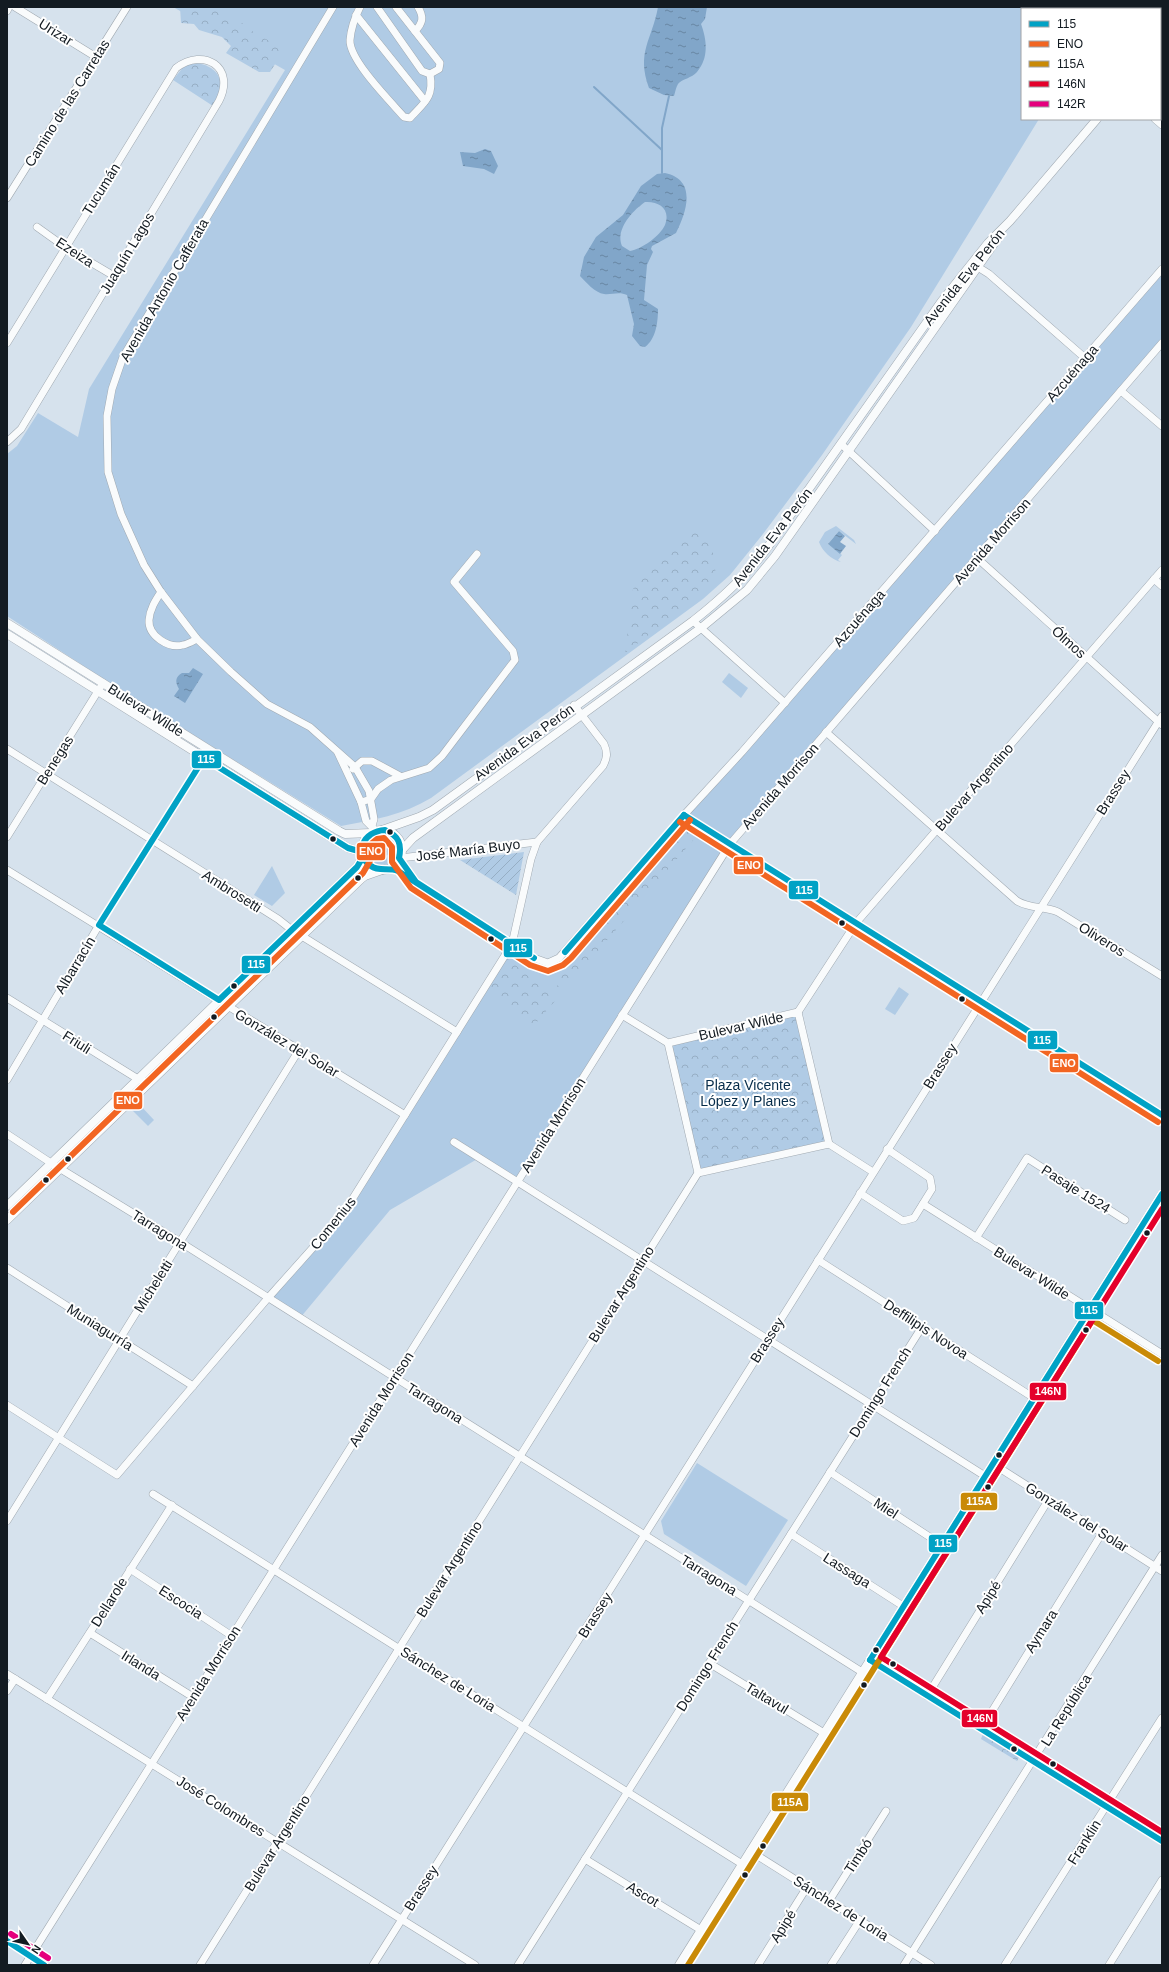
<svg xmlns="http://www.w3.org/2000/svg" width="1169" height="1972" viewBox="0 0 1169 1972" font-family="Arial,sans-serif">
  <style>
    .grass { fill: #b0cbe5 }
    .forest { fill: url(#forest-crowns) }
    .garden { fill: url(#garden-furrows) }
    .water { fill: url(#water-ripples); fill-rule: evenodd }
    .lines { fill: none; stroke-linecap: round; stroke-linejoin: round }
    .stream { stroke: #81a6c9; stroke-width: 2 }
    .minor-casing { stroke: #a0a9b1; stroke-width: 8 }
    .major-casing { stroke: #a0a9b1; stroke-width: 9 }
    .minor { stroke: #f9fbfc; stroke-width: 7 }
    .major { stroke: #f9fbfc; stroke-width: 8 }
    .bus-1-casing { stroke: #fff; stroke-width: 9 }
    .bus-2-casing { stroke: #fff; stroke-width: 9 }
    .bus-3-casing { stroke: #fff; stroke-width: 9 }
    .bus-4-casing { stroke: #fff; stroke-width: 9 }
    .bus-5-casing { stroke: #fff; stroke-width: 9 }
    .bus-1 { stroke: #01a2c5; stroke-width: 6 }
    .bus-2 { stroke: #f26522; stroke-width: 6 }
    .bus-3 { stroke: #c98a07; stroke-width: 6 }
    .bus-4 { stroke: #e4002b; stroke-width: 6 }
    .bus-5 { stroke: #e5007d; stroke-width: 6 }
    .bus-dot { fill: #131b22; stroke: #fff; stroke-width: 1.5 }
    .labels { text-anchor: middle; stroke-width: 4; stroke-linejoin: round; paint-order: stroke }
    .street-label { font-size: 14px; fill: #131b22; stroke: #fff }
    .park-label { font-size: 14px; fill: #062c4a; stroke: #fff }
    .line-badge { stroke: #fff; stroke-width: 1.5 }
    .badge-label { font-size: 11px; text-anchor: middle; font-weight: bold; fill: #fff }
  </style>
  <defs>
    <pattern id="forest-crowns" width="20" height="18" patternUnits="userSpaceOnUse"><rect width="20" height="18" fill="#b0cbe5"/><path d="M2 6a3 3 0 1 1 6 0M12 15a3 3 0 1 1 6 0" fill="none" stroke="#96aec4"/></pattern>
    <pattern id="garden-furrows" width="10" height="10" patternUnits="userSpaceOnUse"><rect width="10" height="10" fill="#b0cbe5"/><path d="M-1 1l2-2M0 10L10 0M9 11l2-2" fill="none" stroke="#96aec4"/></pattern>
    <pattern id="water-ripples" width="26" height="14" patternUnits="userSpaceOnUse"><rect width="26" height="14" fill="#81a6c9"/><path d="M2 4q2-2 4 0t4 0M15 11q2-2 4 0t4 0" fill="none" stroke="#6886a3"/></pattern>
  </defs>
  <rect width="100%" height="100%" fill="#d6e2ed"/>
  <g class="grass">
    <path d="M173,7H1110L1109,9H1022V119H1039L911,327L822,455L763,534L730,575L703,599L431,798C403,815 373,820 341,826L122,691L7,616V454L17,446L38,413L78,437L89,389L285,70Z"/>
    <path d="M1162,269V343L730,844L517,1182L479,1158L390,1210L300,1318L268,1298L343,1214L512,944L541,961L559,958Z"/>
    <path d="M836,526L854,540L856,544L839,531L828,544L842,555L838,560L841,562C832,560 822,551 819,542L825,532Z"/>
    <path d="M729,673L748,688L741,698L722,682Z"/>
    <circle cx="382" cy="849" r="20"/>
    <path d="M272,866L285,893L272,906L254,895Z"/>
    <path d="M899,987L909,994L895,1015L885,1009Z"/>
    <path d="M139,1104L154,1120L148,1126L132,1110Z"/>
    <path d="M697,1463L788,1520L746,1586L664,1534L661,1521Z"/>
  </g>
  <g class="forest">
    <path d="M180,7H215C224,19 225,13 236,19C243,22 248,29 255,33C264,39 277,43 284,50L270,72H259L226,53L231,46L222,37L199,30L194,24L181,23Z"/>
    <path d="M192,63C207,63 222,71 221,88C220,94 215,101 213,106L173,80L184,66Z"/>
    <path d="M710,530L717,583L625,653L633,589L655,566L695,532Z"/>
    <path d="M685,832H688L695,838L530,1030L486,990L507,958L549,994L563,980L558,976L567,964L564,960L587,935L591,934L660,854H656L671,837H680Z"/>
    <path d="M798,1012L829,1144L698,1173L668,1044Z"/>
    <path d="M983,1734L1019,1757L1017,1761L981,1739Z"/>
  </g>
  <path class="garden" d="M524,852L516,895L460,860Z"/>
  <g class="water">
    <path d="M658,7H707L705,19L701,24C707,40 709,58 697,72C692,78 682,79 678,84C676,87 675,93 674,96L664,95L649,88C636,52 652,40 658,7Z"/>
    <path d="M485,149L491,151L498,166L494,174L484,169L463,166L460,152L475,153Z"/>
    <path d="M665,173C697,180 687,211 676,233L652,246L651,249L653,252L647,265L644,300L658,309C658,322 656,339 645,347L640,346L632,336L634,324L627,295C619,291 612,295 604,294C595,293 586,282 580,276L584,257L596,237L623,215L641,186L657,174ZM645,202C659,201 671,209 665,225C660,236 642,249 630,251L622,246C615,230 632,211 645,202Z"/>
    <path d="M839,531L845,536L840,542L846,546L840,554L828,544Z"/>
    <path d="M193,668L203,674L185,703L174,696L179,689C175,682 175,677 182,673H189Z"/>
    <circle cx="382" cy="849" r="8"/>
  </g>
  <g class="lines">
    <g class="stream">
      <path d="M594,87L662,150"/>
      <path d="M662,173V128L669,96"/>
    </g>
    <defs>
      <g id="minor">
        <path d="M15,7L96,57"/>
        <path d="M333,7L123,357L112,389L107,416L108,472L121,514L144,565L161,592L197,639L231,672L267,704L310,727L355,767L369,791L374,819L372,826"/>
        <path d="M360,7C355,17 351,28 350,40C349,60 390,101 404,117L410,118C425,102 434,97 430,74"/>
        <path d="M377,7L422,71L430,74L439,69L440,63L396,7"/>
        <path d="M7,11L9,7"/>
        <path d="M356,15L425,101"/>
        <path d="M415,31C423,23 424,17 418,7"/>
        <path d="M1155,119L1162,125"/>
        <path d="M7,198L127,7"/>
        <path d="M37,227L65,247L114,276"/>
        <path d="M973,264L989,274L1085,358"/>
        <path d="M7,343L176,68C204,47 236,67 219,101L21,429L7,442"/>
        <path d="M1121,391L1162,426"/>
        <path d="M841,444L935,531"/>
        <path d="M977,558L1162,725"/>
        <path d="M1154,579L1162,586"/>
        <path d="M161,592C155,601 150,609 149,620C148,636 169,649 183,645C188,644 193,641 197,639"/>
        <path d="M693,621L785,703"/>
        <path d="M826,732L1017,901C1030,909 1044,906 1058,912L1162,976"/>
        <path d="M7,749L278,919L292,930L457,1032"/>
        <path d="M338,753L361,802L366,821L374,829"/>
        <path d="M353,769L362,761H372L400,776"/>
        <path d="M361,802L371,799L378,789L391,780L429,768L442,756L515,660L513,651L454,582L477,554"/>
        <path d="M684,815L1162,1115"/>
        <path d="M7,837L103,683"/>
        <path d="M399,858L415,880"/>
        <path d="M400,858L537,842"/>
        <path d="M391,867L416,882L534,958L548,963L559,958L684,815L742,752L1162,269"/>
        <path d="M7,870L405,1115"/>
        <path d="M7,998L138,1079L149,1083"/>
        <path d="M798,1012L856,923L1162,570"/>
        <path d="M622,1015L668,1043L698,1173L829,1144L798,1012L668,1043"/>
        <path d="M7,1080L99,925L209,750"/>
        <path d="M7,1134L51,1163L180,1242L862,1672"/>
        <path d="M454,1142L985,1476"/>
        <path d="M829,1144L873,1172"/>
        <path d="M860,1193L903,1221L914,1218L932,1189L930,1178L887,1149"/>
        <path d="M923,1204L1162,1354"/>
        <path d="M976,1238L1027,1158L1125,1220"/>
        <path d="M818,1260L1034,1398"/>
        <path d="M7,1268L193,1386"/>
        <path d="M7,1405L117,1475L268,1298L343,1214L512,944L531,859L537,842L603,766C607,758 608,753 604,744L574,705"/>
        <path d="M993,1464L1162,1571"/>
        <path d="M830,1472L942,1545"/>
        <path d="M153,1494L742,1864"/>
        <path d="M7,1521L299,1050"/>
        <path d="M791,1534L903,1606"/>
        <path d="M130,1569L232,1636"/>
        <path d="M90,1633L193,1697"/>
        <path d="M870,1660L1162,1841"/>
        <path d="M709,1663L824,1733"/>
        <path d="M7,1674L475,1965"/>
        <path d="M7,1691L15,1679"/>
        <path d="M927,1696L1049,1499"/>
        <path d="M47,1699L172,1505"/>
        <path d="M981,1729L1102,1533"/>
        <path d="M750,1851L931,1965"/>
        <path d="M585,1859L701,1930"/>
        <path d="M829,1901L886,1811"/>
        <path d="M7,1941L44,1965"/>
        <path d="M25,1965L730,844L1162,343"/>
        <path d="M200,1965L698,1173"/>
        <path d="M373,1965L1162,716"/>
        <path d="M518,1965L922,1327"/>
        <path d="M758,1965L807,1887"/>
        <path d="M831,1965L860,1920"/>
        <path d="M904,1965L1162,1555"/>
        <path d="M1005,1965L1162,1718"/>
        <path d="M1109,1965L1162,1880"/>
      </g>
      <g id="major">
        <path d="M1160,47L1162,44"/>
        <path d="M7,623L339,831L345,834L371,833"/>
        <path d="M7,634L348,848L362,852"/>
        <path d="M382,830L419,817L433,810L693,621C721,599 744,578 765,551L941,302L988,243L1010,221L1097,119"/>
        <circle cx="382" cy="850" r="20"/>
        <path d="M402,850L413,838L701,628L747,590L775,556L998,238"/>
        <path d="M7,1206L357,867L363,857"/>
        <path d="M7,1220L361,879L365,876L385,869"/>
        <path d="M679,1965L1162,1194"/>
      </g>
    </defs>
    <use href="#minor" class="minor-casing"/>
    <use href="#major" class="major-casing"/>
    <use href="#minor" class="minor"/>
    <use href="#major" class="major"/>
    <defs>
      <g id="bus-1">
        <path d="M684,815L1162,1115"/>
        <path d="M385,830C399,836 402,844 399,858L416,882L534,958L398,871C389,867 379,872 371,866C353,854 363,831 385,830Z"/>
        <path d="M362,852L348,848L204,758L99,925L219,1000L357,867L363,857"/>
        <path d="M565,952L684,815"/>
        <path d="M870,1660L1162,1194"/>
        <path d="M870,1660L1162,1841"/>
        <path d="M7,1941L44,1965"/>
      </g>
      <g id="bus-2">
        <path d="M680,822L1158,1122"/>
        <path d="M13,1212L363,873L370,861L372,843L377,839L384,838L392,847V862L411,888L530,965L548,971L563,965L571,958L690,820"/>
      </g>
      <g id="bus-3">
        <path d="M1086,1316L1158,1361"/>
        <path d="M688,1965L1097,1313"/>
      </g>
      <path id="bus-4" d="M1162,1209L881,1657L1162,1832"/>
      <path id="bus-5" d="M11,1934L48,1958"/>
    </defs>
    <use href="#bus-1" class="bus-1-casing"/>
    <use href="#bus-2" class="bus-2-casing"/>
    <use href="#bus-3" class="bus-3-casing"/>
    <use href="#bus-4" class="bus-4-casing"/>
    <use href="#bus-5" class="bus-5-casing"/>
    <use href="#bus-1" class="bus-1"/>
    <use href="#bus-2" class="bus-2"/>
    <use href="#bus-3" class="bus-3"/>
    <use href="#bus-4" class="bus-4"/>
    <use href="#bus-5" class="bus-5"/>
  </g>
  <g class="bus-dot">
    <circle cx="390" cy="832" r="3.5"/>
    <circle cx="333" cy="839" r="3.5"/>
    <circle cx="358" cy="878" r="3.5"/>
    <circle cx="842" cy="923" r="3.5"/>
    <circle cx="491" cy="939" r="3.5"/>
    <circle cx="234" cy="986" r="3.5"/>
    <circle cx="962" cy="999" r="3.5"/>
    <circle cx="214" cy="1017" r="3.5"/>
    <circle cx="68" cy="1159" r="3.5"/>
    <circle cx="46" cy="1180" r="3.5"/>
    <circle cx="1147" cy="1233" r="3.5"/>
    <circle cx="1086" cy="1330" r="3.5"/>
    <circle cx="999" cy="1455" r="3.5"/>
    <circle cx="988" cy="1487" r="3.5"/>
    <circle cx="876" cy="1650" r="3.5"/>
    <circle cx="893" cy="1664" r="3.5"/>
    <circle cx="864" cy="1685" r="3.5"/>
    <circle cx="1014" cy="1749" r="3.5"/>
    <circle cx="1053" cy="1764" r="3.5"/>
    <circle cx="763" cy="1846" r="3.5"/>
    <circle cx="745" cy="1875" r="3.5"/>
  </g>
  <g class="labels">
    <g class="street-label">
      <text transform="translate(56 32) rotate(32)" y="5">Urizar</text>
      <text transform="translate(67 103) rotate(-58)" y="5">Camino de las Carretas</text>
      <text transform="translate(101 189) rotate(-58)" y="5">Tucumán</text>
      <text transform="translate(75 252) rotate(33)" y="5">Ezeiza</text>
      <text transform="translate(127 253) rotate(-59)" y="5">Juaquín Lagos</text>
      <text transform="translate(964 277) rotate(-51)" y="5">Avenida Eva Perón</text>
      <text transform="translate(164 290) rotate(-60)" y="5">Avenida Antonio Cafferata</text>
      <text transform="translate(1072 373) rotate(-49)" y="5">Azcuénaga</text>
      <text transform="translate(772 537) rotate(-52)" y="5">Avenida Eva Perón</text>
      <text transform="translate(992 541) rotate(-49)" y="5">Avenida Morrison</text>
      <text transform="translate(859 618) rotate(-49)" y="5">Azcuénaga</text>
      <text transform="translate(1069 642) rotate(42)" y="5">Ólmos</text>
      <text transform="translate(146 710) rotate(32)" y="5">Bulevar Wilde</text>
      <text transform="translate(524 742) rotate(-36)" y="5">Avenida Eva Perón</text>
      <text transform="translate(55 760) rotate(-58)" y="5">Benegas</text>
      <text transform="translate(780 786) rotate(-49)" y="5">Avenida Morrison</text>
      <text transform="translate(974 787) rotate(-49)" y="5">Bulevar Argentino</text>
      <text transform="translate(1113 792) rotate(-58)" y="5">Brassey</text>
      <text transform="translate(468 850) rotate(-7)" y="5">José María Buyo</text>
      <text transform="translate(232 891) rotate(32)" y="5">Ambrosetti</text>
      <text transform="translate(1102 939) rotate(32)" y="5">Oliveros</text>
      <text transform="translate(75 965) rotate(-59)" y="5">Albarracín</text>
      <text transform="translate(741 1026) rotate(-13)" y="5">Bulevar Wilde</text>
      <text transform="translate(77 1042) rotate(32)" y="5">Friuli</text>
      <text transform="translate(287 1043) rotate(31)" y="5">González del Solar</text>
      <text transform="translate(940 1066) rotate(-58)" y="5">Brassey</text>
      <text transform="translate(553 1125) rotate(-58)" y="5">Avenida Morrison</text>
      <text transform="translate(1076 1189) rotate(32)" y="5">Pasaje 1524</text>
      <text transform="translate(333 1223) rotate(-51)" y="5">Comenius</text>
      <text transform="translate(160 1230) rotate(32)" y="5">Tarragona</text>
      <text transform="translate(1032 1273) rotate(32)" y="5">Bulevar Wilde</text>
      <text transform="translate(153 1286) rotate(-58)" y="5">Micheletti</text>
      <text transform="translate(621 1294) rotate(-58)" y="5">Bulevar Argentino</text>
      <text transform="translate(100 1327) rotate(32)" y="5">Muniagurría</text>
      <text transform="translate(926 1329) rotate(33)" y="5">Deffilipis Novoa</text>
      <text transform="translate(767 1340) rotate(-58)" y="5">Brassey</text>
      <text transform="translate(880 1392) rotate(-58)" y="5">Domingo French</text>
      <text transform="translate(381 1399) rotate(-58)" y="5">Avenida Morrison</text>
      <text transform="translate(435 1403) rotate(32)" y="5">Tarragona</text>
      <text transform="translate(886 1508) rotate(33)" y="5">Miel</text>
      <text transform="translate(1077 1517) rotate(32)" y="5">González del Solar</text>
      <text transform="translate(449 1569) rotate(-58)" y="5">Bulevar Argentino</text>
      <text transform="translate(847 1570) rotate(32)" y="5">Lassaga</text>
      <text transform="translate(709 1575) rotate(32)" y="5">Tarragona</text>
      <text transform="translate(988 1597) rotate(-58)" y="5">Apipé</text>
      <text transform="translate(109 1602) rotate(-58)" y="5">Dellarole</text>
      <text transform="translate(181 1602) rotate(33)" y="5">Escocia</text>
      <text transform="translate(595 1615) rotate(-58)" y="5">Brassey</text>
      <text transform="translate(1041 1631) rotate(-58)" y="5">Aymara</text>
      <text transform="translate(141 1665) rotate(32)" y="5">Irlanda</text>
      <text transform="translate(707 1666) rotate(-58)" y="5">Domingo French</text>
      <text transform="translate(208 1673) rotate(-58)" y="5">Avenida Morrison</text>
      <text transform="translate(448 1679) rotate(32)" y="5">Sánchez de Loria</text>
      <text transform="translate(767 1698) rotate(31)" y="5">Taltavul</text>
      <text transform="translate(1066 1710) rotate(-58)" y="5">La República</text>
      <text transform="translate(221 1806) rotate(32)" y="5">José Colombres</text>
      <text transform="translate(1084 1842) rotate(-58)" y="5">Franklin</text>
      <text transform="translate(277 1843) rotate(-58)" y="5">Bulevar Argentino</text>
      <text transform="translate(858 1856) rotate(-57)" y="5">Timbó</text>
      <text transform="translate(421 1888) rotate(-58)" y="5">Brassey</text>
      <text transform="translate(643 1894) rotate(31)" y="5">Ascot</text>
      <text transform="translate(841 1908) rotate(32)" y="5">Sánchez de Loria</text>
      <text transform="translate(783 1926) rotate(-58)" y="5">Apipé</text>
    </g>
    <g class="park-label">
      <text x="748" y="1090">Plaza Vicente<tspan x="748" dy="16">López y Planes</tspan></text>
    </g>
  </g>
  <g class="line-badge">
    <rect x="191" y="750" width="31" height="19" rx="4" fill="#01a2c5"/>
    <rect x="356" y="842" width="30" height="19" rx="4" fill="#f26522"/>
    <rect x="733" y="856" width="31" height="19" rx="4" fill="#f26522"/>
    <rect x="788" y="880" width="31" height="20" rx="4" fill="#01a2c5"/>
    <rect x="503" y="938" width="30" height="20" rx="4" fill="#01a2c5"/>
    <rect x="241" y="955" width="30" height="19" rx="4" fill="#01a2c5"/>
    <rect x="1027" y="1030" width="31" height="20" rx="4" fill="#01a2c5"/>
    <rect x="1049" y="1053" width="30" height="20" rx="4" fill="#f26522"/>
    <rect x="113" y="1091" width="30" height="19" rx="4" fill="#f26522"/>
    <rect x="1074" y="1301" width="30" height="19" rx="4" fill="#01a2c5"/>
    <rect x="1029" y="1382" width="38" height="19" rx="4" fill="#e4002b"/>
    <rect x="960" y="1492" width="38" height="19" rx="4" fill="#c98a07"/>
    <rect x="928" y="1534" width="30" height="19" rx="4" fill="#01a2c5"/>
    <rect x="961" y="1709" width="37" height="19" rx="4" fill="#e4002b"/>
    <rect x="771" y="1792" width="38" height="20" rx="4" fill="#c98a07"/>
  </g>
  <g class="badge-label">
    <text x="206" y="763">115</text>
    <text x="371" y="855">ENO</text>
    <text x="749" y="869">ENO</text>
    <text x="804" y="894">115</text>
    <text x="518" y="952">115</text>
    <text x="256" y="968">115</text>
    <text x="1042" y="1044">115</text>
    <text x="1064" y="1067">ENO</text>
    <text x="128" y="1104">ENO</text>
    <text x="1089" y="1314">115</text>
    <text x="1048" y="1395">146N</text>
    <text x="979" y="1505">115A</text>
    <text x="943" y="1547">115</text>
    <text x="980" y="1722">146N</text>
    <text x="790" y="1806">115A</text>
  </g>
  <rect width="1169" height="1972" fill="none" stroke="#131b22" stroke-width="16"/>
  <rect x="1021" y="8" width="140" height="112" fill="#ffffff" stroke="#a1a4a7"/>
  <rect x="1029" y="21" width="20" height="6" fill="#01a2c5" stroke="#a1a4a7"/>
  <text x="1057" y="28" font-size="12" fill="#131b22">115</text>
  <rect x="1029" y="41" width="20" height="6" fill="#f26522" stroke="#a1a4a7"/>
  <text x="1057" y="48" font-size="12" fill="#131b22">ENO</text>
  <rect x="1029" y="61" width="20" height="6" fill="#c98a07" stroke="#a1a4a7"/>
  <text x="1057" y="68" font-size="12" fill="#131b22">115A</text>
  <rect x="1029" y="81" width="20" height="6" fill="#e4002b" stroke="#a1a4a7"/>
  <text x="1057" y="88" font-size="12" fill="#131b22">146N</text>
  <rect x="1029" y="101" width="20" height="6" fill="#e5007d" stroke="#a1a4a7"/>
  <text x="1057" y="108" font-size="12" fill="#131b22">142R</text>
  <g transform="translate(28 1944) rotate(124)" stroke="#ffffff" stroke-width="3" paint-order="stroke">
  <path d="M0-3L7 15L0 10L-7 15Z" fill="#131b22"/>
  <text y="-6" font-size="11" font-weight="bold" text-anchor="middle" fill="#131b22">N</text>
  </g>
</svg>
